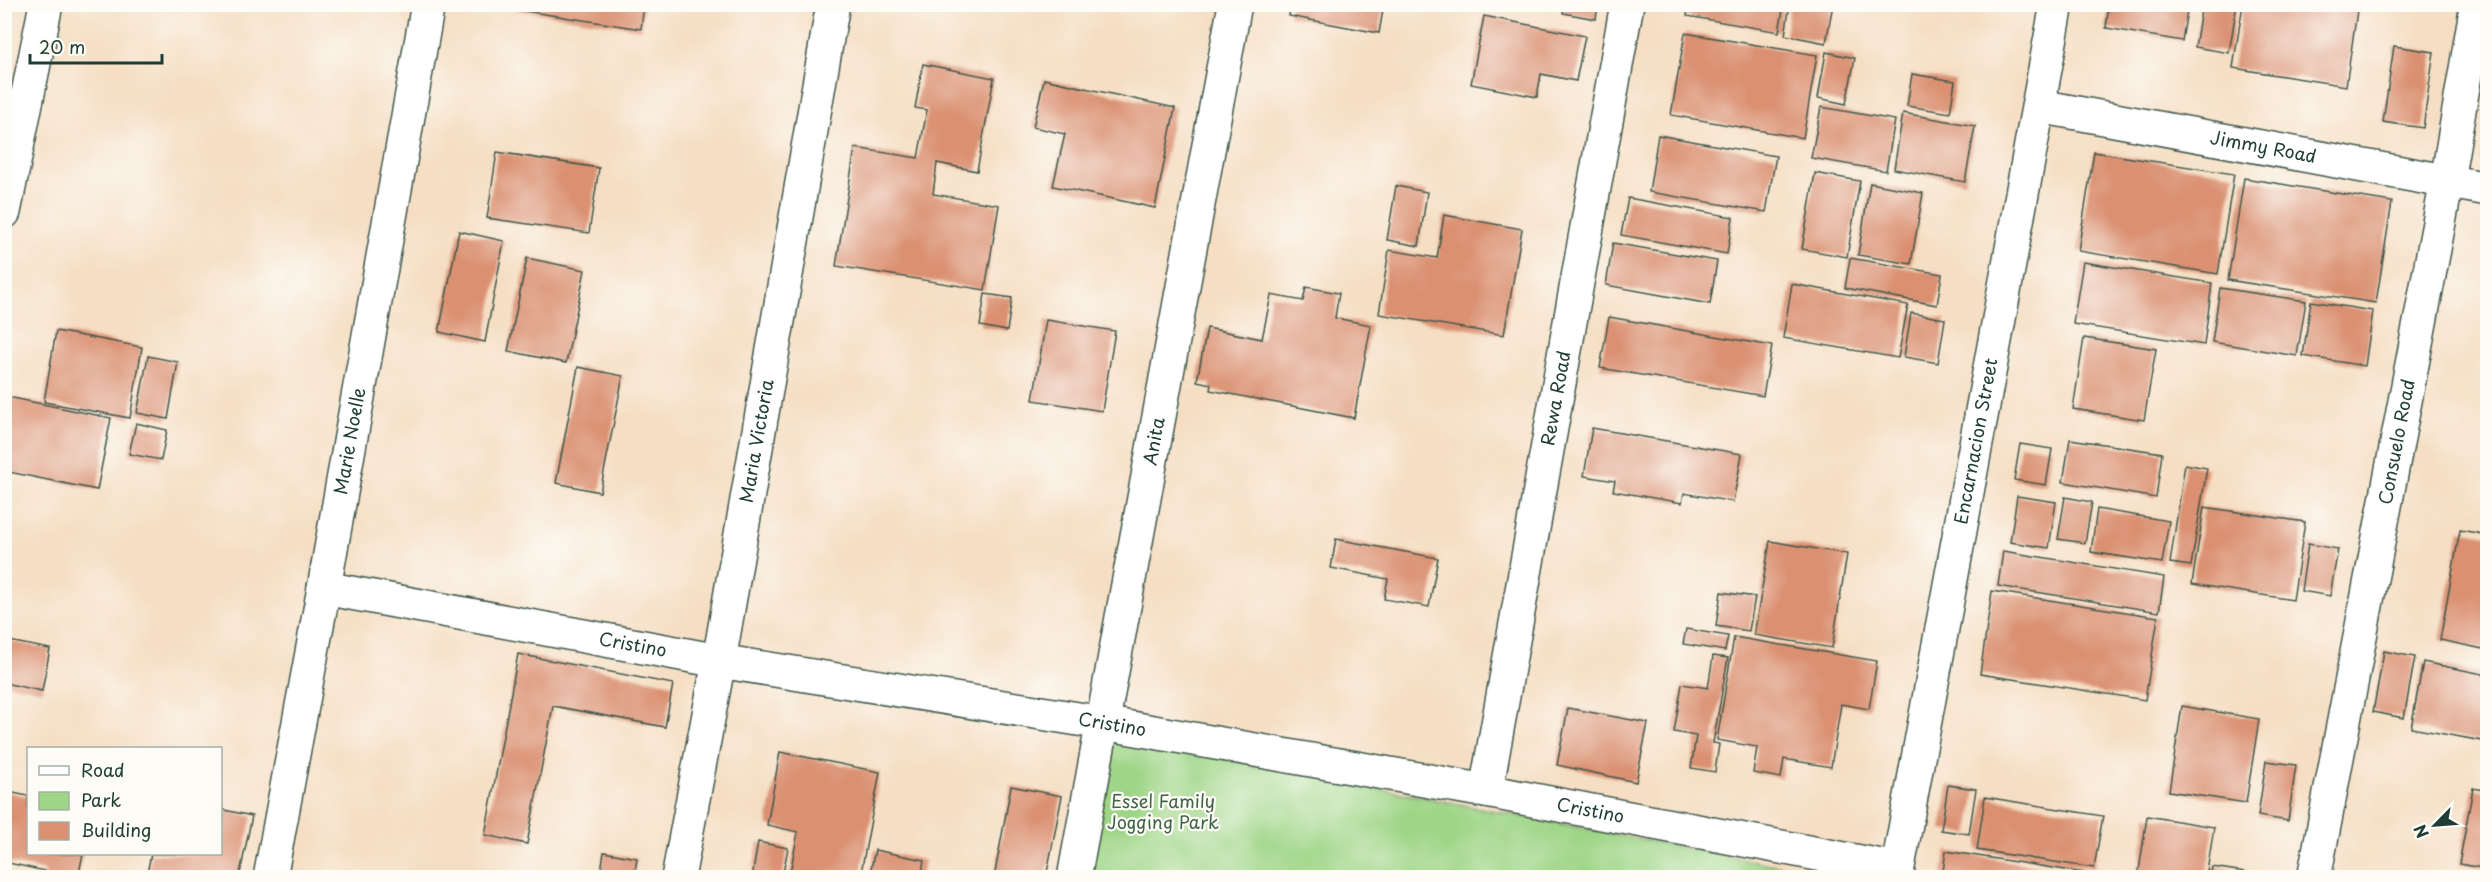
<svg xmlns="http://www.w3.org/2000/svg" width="2492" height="882" viewBox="0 0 2492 882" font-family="'Playpen Sans',sans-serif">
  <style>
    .green { fill: #9ed586; stroke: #5e895d; stroke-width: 1.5 }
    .building { fill: #da9071 }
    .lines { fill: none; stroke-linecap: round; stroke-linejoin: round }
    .street-casing { stroke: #3f5549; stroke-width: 36 }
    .street { stroke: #fff; stroke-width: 33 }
    .labels { text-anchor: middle; stroke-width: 4.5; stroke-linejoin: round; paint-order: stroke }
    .street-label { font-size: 18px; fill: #1f3d34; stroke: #fdfcf7 }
    .park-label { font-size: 18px; fill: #3f6348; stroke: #fdfcf7 }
  </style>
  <rect width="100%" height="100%" fill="#fdfcf7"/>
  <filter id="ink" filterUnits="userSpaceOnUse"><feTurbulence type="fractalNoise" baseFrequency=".0167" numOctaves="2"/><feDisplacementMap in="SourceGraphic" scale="12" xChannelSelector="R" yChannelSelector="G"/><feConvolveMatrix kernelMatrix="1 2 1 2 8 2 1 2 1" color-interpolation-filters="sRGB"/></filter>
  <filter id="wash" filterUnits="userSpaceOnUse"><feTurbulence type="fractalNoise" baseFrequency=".008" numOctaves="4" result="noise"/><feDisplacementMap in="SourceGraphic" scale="24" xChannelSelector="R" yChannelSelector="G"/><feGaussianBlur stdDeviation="1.35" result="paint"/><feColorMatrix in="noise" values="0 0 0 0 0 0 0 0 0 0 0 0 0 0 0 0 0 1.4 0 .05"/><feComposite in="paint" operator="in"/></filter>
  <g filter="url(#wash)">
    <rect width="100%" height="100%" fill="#f5dec3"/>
    <path class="green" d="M1111,737L1837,877L1084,878Z"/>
    <g id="blocks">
      <g class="building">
        <path d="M480,4H644L641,29Z"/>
        <path d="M1291,4H1384L1379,33L1289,16Z"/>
        <path d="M1564,4H1598L1596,19L1563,13Z"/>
        <path d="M1689,4H1784L1779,32L1687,16Z"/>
        <path d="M1790,4H1833L1826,43L1785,35Z"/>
        <path d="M2109,4H2188L2182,41L2106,28Z"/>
        <path d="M2202,4H2237L2229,53L2195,47Z"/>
        <path d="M2243,4H2358L2346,86L2233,68Z"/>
        <path d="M1484,16L1585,36L1576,81L1541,74L1537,97L1471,84Z"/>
        <path d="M1685,33L1817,55L1803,138L1671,115Z"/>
        <path d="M2394,46L2434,52L2423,128L2383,122Z"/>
        <path d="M1826,52L1855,58L1846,104L1818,98Z"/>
        <path d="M923,64L994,78L977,171L937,163L933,194L999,205L985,290L836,266L855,148L918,158L927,110L915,108Z"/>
        <path d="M1912,74L1955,81L1950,113L1907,106Z"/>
        <path d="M1044,79L1175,108L1155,208L1053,186L1065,134L1033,127Z"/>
        <path d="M1821,107L1895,120L1886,171L1811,158Z"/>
        <path d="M1903,113L1975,126L1965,182L1894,169Z"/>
        <path d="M2486,133H2488V163L2481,162Z"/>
        <path d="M1658,135L1776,156L1766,212L1649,192Z"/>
        <path d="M497,152L599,168L589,233L487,218Z"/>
        <path d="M2094,152L2234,174L2218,274L2078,251Z"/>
        <path d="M1815,173L1860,181L1847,257L1802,249Z"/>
        <path d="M2244,178L2392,202L2376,303L2228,280Z"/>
        <path d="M1870,183L1923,193L1911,264L1858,255Z"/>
        <path d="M1396,186L1427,192L1419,246L1387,240Z"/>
        <path d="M1628,198L1733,217L1727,254L1621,235Z"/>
        <path d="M1444,215L1522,229L1504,335L1379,314L1389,250L1437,258Z"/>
        <path d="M459,231L504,241L485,342L439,332Z"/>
        <path d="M1613,243L1717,261L1710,304L1606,285Z"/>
        <path d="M527,258L585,270L566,363L508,351Z"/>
        <path d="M1850,258L1942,274L1937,305L1845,288Z"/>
        <path d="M2083,262L2212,283L2204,345L2073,324Z"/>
        <path d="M1792,284L1908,305L1898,358L1783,338Z"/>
        <path d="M1306,287L1339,293L1335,318L1371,325L1354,418L1210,390L1211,384L1197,381L1207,328L1262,339L1271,295L1303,301Z"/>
        <path d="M2220,288L2306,301L2297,356L2212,342Z"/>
        <path d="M985,294L1012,298L1007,331L980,326Z"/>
        <path d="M2311,301L2373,311L2365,366L2303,356Z"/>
        <path d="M1911,313L1945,319L1938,363L1904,357Z"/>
        <path d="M1609,317L1772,346L1763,396L1600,368Z"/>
        <path d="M1046,320L1115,331L1102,411L1033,400Z"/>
        <path d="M56,331L142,347L130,418L44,402Z"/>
        <path d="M2084,338L2156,349L2144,420L2073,409Z"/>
        <path d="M148,356L178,362L168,419L137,413Z"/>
        <path d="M578,367L623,376L600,492L556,483Z"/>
        <path d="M8,397L111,418L97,490L4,471V413Z"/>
        <path d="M136,423L167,430L161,460L129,454Z"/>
        <path d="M1592,428L1742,454L1733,502L1684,493L1682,503L1613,491L1615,481L1584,476Z"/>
        <path d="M2070,439L2162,453L2156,498L2063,482Z"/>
        <path d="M2020,444L2052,449L2046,485L2014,480Z"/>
        <path d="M2185,464L2207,468L2191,566L2170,563Z"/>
        <path d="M2017,496L2056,502L2049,548L2010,542Z"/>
        <path d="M2065,497L2092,502L2085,543L2058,539Z"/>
        <path d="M2204,507L2305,522L2293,600L2192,584Z"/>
        <path d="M2097,509L2169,521L2162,563L2091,552Z"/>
        <path d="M2460,530L2488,535V650L2440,640Z"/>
        <path d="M1336,539L1438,558L1429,607L1384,599L1388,579L1331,568Z"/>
        <path d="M1770,541L1847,554L1832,648L1754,635Z"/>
        <path d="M2308,544L2338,549L2330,596L2301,591Z"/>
        <path d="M2003,551L2164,577L2159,612L1998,586Z"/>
        <path d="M1992,591L2158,617L2145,700L1980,674Z"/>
        <path d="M1721,592L1755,597L1749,631L1716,626Z"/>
        <path d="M1686,629L1728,636L1725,651L1683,644Z"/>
        <path d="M1734,637L1877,661L1869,709L1841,704L1831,767L1784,759L1781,778L1753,773L1757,747L1717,740Z"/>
        <path d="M4,640L50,649L42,691L4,683Z"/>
        <path d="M2384,651L2415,657L2404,718L2373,712Z"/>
        <path d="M518,654L673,684L665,727L553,706L527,844L485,835Z"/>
        <path d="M1713,656L1728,658L1713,743L1719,744L1715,772L1691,768L1696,736L1674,732L1682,684L1708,688Z"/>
        <path d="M2423,662L2488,675V742L2411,728Z"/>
        <path d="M2182,706L2259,719L2246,803L2169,791Z"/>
        <path d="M1568,708L1648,723L1636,782L1557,765Z"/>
        <path d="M780,752L880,772L860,878H789L798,832L767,825Z"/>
        <path d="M2266,761L2296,765L2288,821L2258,816Z"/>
        <path d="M1948,785L1976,789L1969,834L1941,830Z"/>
        <path d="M1011,786L1062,796L1046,878H994Z"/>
        <path d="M2473,788L2488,791V869L2459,864Z"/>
        <path d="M4,791L28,796V854H83L78,878H44L45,871L4,862Z"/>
        <path d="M1985,797L2103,816L2094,868L1977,850Z"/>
        <path d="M220,809L252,816L239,878L220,874L219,878H146L151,854H220Z"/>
        <path d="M2147,816L2214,827L2206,878H2138Z"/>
        <path d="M758,842L788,848L782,878H752Z"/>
        <path d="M875,850L924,860L921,878H869Z"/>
        <path d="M1946,851L2097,875V878H1942Z"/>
        <path d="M604,852L637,858L634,878L601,871Z"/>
        <path d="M2212,867L2271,876V878H2210Z"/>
      </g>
    </g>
  </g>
  <g filter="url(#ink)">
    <use href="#blocks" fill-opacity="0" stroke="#3f5549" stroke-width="1.5"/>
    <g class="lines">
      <defs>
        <g id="street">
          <path id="s1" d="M2039,106L2488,189"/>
          <path d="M4,212L46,4"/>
          <path id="s2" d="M324,588L719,661L1103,723L1486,791L1897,869"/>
          <path id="s3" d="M1486,791L1627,4"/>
          <path id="s4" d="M270,878L324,588L428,4"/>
          <path id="s5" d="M678,878L719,661L833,4"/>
          <path id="s6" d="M1074,878L1235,4"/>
          <path id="s7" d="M1896,878L2057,4"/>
          <path id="s8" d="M2314,878L2447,181L2477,4"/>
        </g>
      </defs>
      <use href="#street" class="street-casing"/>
      <use href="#street" class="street"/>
    </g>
  </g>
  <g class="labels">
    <g class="street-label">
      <text dy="6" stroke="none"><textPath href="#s1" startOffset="228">Jimmy Road</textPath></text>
      <text dy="6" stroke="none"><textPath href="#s3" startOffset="399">Rewa Road</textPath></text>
      <text dy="6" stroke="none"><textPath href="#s4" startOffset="444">Marie Noelle</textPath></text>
      <text dy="6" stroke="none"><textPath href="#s5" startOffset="444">Maria Victoria</textPath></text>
      <text dy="6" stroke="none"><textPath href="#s6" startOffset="444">Anita</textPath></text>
      <text dy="6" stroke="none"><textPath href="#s7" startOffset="444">Encarnacion Street</textPath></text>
      <text dy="6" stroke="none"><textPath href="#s8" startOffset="444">Consuelo Road</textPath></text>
      <text dy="6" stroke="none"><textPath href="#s2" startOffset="314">Cristino</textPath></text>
      <text dy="6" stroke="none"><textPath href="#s2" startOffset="800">Cristino</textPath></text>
      <text dy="6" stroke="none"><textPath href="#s2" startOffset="1286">Cristino</textPath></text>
    </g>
    <g class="park-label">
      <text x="1163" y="808">Essel Family<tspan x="1163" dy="21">Jogging Park</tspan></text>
    </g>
  </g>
  <rect width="2492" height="882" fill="none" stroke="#fdfcf7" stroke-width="24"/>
  <rect x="27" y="747" width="195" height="108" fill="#fdfcf7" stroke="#a4b0a9" stroke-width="1.5"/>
  <rect x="39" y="766" width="30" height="9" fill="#ffffff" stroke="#a4b0a9" stroke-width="1.5"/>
  <text x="81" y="777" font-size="18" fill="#1f3d34">Road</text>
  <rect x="39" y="792" width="30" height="18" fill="#9ed586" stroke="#a4b0a9" stroke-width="1.5"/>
  <text x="81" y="807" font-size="18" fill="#1f3d34">Park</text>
  <rect x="39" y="822" width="30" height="18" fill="#da9071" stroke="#a4b0a9" stroke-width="1.5"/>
  <text x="81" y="837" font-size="18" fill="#1f3d34">Building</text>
  <g transform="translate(2435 825) rotate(245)" stroke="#fdfcf7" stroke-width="4.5" paint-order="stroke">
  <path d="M0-4.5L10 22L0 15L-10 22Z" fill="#1f3d34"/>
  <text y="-9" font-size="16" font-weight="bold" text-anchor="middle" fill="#1f3d34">N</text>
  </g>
  <path d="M30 54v9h132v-9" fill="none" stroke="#1f3d34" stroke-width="3"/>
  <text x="39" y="54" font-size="18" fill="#1f3d34" stroke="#fdfcf7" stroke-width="4.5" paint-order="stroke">20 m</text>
</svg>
